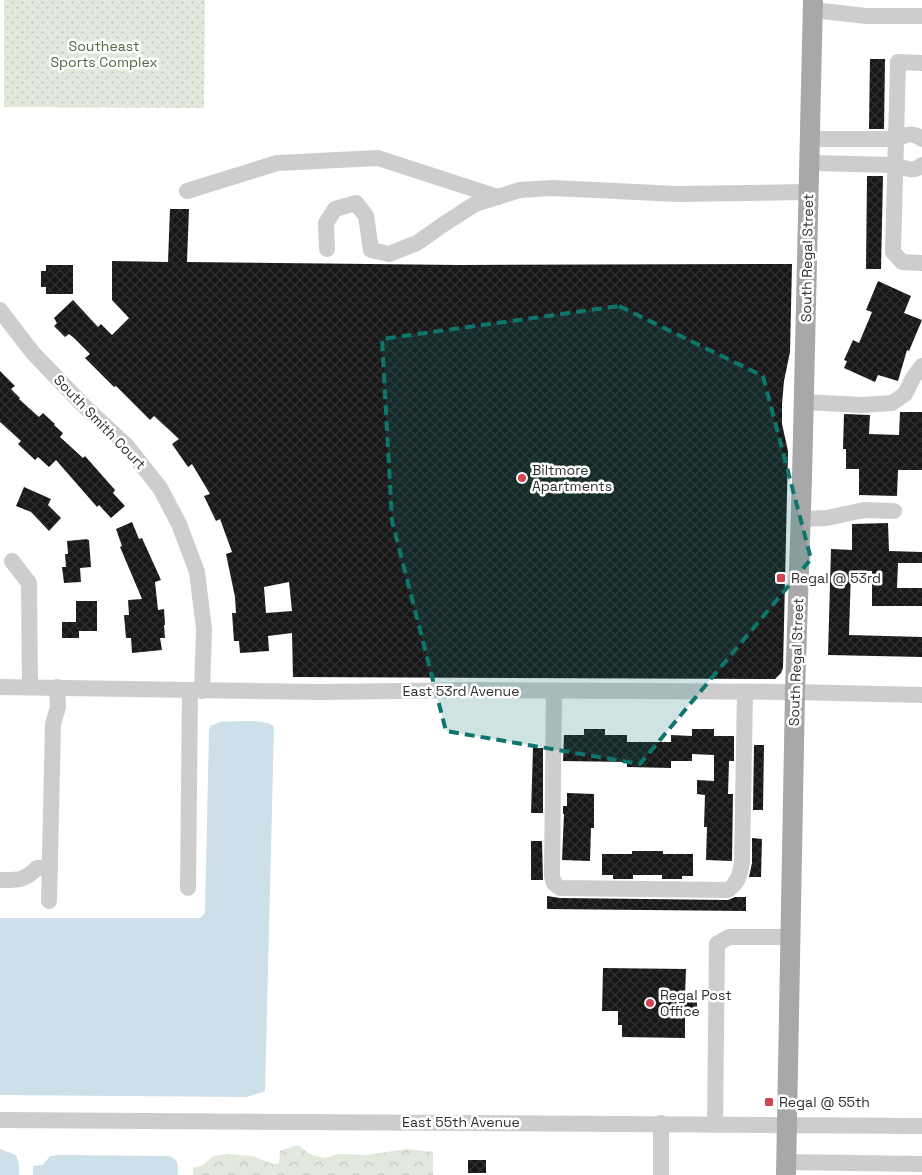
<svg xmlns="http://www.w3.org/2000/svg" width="922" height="1175" viewBox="0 0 922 1175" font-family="'Space Grotesk',sans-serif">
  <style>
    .grass { fill: url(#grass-dots) }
    .forest { fill: url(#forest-crowns) }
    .water { fill: #cddfe9 }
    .building { fill: url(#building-cross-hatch); fill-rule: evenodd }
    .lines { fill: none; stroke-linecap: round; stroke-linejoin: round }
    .minor { stroke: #cdcdcd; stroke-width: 16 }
    .major { stroke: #a8a8a8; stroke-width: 20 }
    .marked { fill: #0f766e; fill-opacity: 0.2; stroke: #0f766e; stroke-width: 4; stroke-dasharray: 10 6; stroke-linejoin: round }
    .poi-dot { fill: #d54351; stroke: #fff; stroke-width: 2 }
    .labels { text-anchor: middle; stroke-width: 5; stroke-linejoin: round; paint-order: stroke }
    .park-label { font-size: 14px; fill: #546741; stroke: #fff }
    .street-label { font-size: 14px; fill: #303030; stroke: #fff }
    .poi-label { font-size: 14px; fill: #303030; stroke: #fff; text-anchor: start }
  </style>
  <defs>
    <pattern id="grass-dots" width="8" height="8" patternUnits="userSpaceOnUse" patternTransform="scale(1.25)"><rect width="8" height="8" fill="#e3e8dc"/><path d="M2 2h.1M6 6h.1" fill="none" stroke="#c3c7bd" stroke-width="1.8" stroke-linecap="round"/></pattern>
    <pattern id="forest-crowns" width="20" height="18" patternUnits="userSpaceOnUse" patternTransform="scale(1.25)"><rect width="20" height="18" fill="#e3e8dc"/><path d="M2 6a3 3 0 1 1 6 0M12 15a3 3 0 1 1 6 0" fill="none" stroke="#c3c7bd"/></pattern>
    <pattern id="building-cross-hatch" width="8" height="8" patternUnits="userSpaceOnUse" patternTransform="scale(1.25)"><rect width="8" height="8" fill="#171717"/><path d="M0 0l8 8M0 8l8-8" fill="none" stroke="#303030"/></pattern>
  </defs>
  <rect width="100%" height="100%" fill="#fff"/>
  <path class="grass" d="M4,0H205L204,108L4,107Z"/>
  <path class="forest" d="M298,1145L309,1154L324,1158L339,1154L366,1155L407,1149L433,1152V1175H193V1168L203,1165L213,1156L226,1154L252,1156L273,1164L279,1163L280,1151Z"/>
  <g class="water">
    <path d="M220,722C232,722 267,718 274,727L265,1091L247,1097L0,1095V918H200L205,913L209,731L210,726Z"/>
    <path d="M0,1149L16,1155L19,1164V1175H0Z"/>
    <path d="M61,1155L169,1156C179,1160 178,1165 178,1175H33V1166L43,1165L50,1156Z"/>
  </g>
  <g class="building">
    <path d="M870,59H885L884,129H869Z"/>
    <path d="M867,176H883L881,269H866Z"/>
    <path d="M170,209H189L187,262L460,265L792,264L790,352L784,381L782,404V424L788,451L783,668L781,673L775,679H770L293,677L292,633L268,636L269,651L240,653L239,641H234L232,613H236L235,597L226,554L232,552L220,519L216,521L204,496L210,494L192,464L188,467L172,444L179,439L154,416L150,420L116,386L114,387L85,358L90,354L74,338L69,334L65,337L54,326L57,323L54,318L73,300L98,327L101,324L112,335L129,318L112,300V261L168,262ZM289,582L292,611L266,613L264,587Z"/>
    <path d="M46,265H73V294H46V287H41V271H46Z"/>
    <path d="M878,281L911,296L904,313L922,320L909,351L907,350L898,381L878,375L875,382L844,368L847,361L844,360L853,340L859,343L872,312L866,310Z"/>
    <path d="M0,371L15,386L11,389L20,398L19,399L39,417L43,413L55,424L54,425L63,433L60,437L83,458L85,456L115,490L113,493L125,506L111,518L99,505L97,507L56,460L49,467L38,457L35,460L18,444L21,441L0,422Z"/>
    <path d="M900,412H922V470H898L897,496L859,495V469H846V449H843L844,414L870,415L869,434L899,435Z"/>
    <path d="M24,487L51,499L48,505L61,518L49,531L31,512L16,506Z"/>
    <path d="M132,522L139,539L142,538L161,580L155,582L158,610L164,609L165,625H164L165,638H160L162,650L132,653L131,638H126L124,615H129L128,600L142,599L120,547L122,546L116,529Z"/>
    <path d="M888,523L889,551L922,552V563H898L897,588H922V606H872V571H851L849,635L922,637V657L828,655L831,549L852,550V524Z"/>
    <path d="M88,539L87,540H89L91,567L80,568L81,582L64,583L62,567H66L65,554H68L67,541Z"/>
    <path d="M76,601H97V631H79V638H62V622H76Z"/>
    <path d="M584,729H605V735H627V742H671V735L692,736V729H714V736H734V761H729L728,794H733L732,861L706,860L707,827H704L705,795L697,794V780L714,781V755L692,754V761H671V768L627,767V762L563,761L564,735H584Z"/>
    <path d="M754,745H764L763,810H753Z"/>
    <path d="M533,748H543V813H531Z"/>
    <path d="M567,793L594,794V828H591L590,861L562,860L564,814H563V806H567Z"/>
    <path d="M752,838L762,839L761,877H749L752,863Z"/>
    <path d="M531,841H542L543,880H531Z"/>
    <path d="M632,851H663V854H693V876H682V879H662V875H633V879H613V875H602V854H632Z"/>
    <path d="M547,896L560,898L728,900L735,897H746V911L547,909Z"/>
    <path d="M603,968L686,969L685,995H697V1012L685,1011V1038L622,1037V1025H618V1011H602Z"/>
    <rect x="468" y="1160" width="18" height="13"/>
  </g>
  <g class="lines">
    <g class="minor">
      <path d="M813,10L866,16H922"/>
      <path d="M922,63L898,62L893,252L902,262L922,263"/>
      <path d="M810,139H895C905,135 913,131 922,139"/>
      <path d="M810,163L895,165C905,168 914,173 922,165"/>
      <path d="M187,191L277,163L378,158L498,197"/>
      <path d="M327,249L326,223L335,209L356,203L366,216L371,250L389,254L417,243L441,226L475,204L520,190L552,188L678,194L809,192"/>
      <path d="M0,310L33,353L85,407L126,445L160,488L179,524L197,572L204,629L202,691"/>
      <path d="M804,402L862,405L892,403L905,394L913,378L922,366"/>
      <path d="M801,519L827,518L864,510L894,511"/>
      <path d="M12,561L29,583L30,687"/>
      <path d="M0,687L320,692L480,690L795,692L922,695"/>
      <path d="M554,691L552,876L554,883L560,888L728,890C738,883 740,875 742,862L745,692"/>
      <path d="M0,880C18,880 24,881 37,868H50"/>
      <path d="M188,888L190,690"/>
      <path d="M49,901L53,724L58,707L57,687"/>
      <path d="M0,1120L922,1126"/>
      <path d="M661,1123V1175"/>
      <path d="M715,1124L717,944L729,937H791"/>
      <path d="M786,1162L922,1164"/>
    </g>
    <path class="major" d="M786,1175L795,692L802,478L813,0"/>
  </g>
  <path class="marked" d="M619,306L763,376L811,559L640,764L446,731L392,521L382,339Z"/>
  <g class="poi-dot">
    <circle cx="522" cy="478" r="5"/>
    <rect x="776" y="573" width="10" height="10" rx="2.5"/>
    <circle cx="650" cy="1003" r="5"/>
    <rect x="764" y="1097" width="10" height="10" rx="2.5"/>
  </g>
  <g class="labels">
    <g class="park-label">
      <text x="104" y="51">Southeast<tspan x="104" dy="16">Sports Complex</tspan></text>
    </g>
    <g class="street-label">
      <text transform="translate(807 258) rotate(-89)" y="5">South Regal Street</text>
      <text transform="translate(100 422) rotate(46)" y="5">South Smith Court</text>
      <text transform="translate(796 662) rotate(-88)" y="5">South Regal Street</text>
      <text x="461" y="696">East 53rd Avenue</text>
      <text x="461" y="1127">East 55th Avenue</text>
    </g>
    <g class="poi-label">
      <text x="532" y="475">Biltmore<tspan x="532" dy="16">Apartments</tspan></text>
      <text x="791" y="583">Regal @ 53rd</text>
      <text x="660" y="1000">Regal Post<tspan x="660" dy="16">Office</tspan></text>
      <text x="779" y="1107">Regal @ 55th</text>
    </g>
  </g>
</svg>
